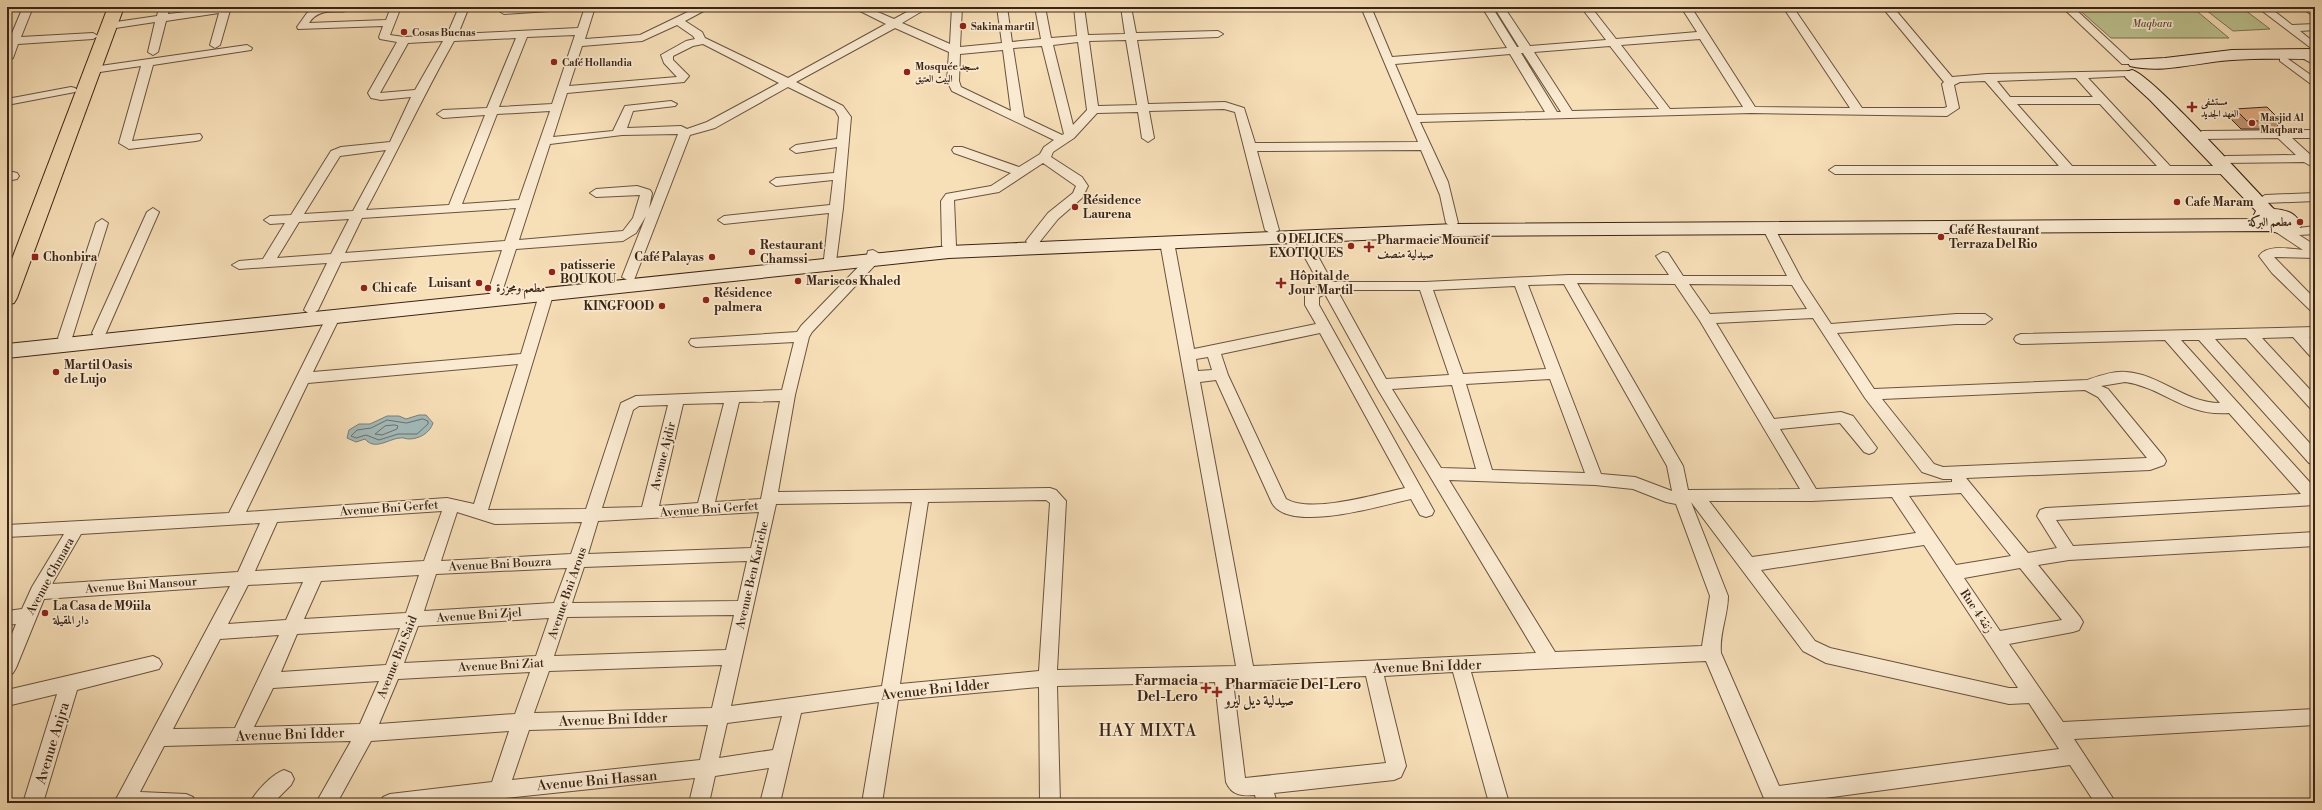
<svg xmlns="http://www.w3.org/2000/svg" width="2322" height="810" viewBox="0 0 2322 810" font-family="'Libre Bodoni',Amiri,serif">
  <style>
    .green { fill: #bcc28f; stroke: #7b7352 }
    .water { fill: #a2baba; stroke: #787e78 }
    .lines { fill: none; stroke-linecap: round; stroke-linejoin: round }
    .shore { stroke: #6e6f68; stroke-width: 1 }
    .street-casing { stroke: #69533e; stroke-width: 2 }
    .secondary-casing { stroke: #3a2416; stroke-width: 2 }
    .primary-casing { stroke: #3a2416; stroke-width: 2 }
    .street { fill: #faead1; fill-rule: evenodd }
    .secondary { fill: #faead1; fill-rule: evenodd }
    .primary { fill: #f7dfb8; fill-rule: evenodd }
    .wall { fill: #c29470; stroke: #3a2416 }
    .building { fill: #e1ac82; stroke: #3a2416 }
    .poi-dot { fill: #8f2418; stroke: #faead1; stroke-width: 1.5 }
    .labels { text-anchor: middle; stroke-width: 3.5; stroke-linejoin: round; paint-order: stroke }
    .far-park-label { font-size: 10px; font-style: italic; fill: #5a4c34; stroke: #faead1 }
    .far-poi-label { font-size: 10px; font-weight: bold; fill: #3a2416; stroke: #faead1; text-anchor: start }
    .poi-label { font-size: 12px; font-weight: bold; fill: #3a2416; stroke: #faead1; text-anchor: start }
    .street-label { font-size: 12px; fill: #3a2416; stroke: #faead1 }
    .near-street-label { font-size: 14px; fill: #3a2416; stroke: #faead1 }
    .near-poi-label { font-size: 14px; font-weight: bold; fill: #3a2416; stroke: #faead1; text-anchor: end }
    .near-neighbourhood-label { font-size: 16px; letter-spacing: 1px; fill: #3a2416; stroke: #faead1 }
  </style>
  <rect width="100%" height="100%" fill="#f7dfb8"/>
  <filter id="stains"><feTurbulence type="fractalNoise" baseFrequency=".005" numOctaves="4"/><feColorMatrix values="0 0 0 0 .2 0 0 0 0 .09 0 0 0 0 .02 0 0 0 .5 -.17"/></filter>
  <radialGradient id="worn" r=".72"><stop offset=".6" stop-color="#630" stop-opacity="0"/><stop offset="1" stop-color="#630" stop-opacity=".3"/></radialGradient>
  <g class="green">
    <path d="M2076,7H2192L2229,38H2111Z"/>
    <path d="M2202,7H2241L2270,29L2233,31Z"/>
  </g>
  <path class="water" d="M419,415H426L433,423C430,433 419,439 409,439C405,439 403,437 400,438C388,439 375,451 365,439L356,442L347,438L349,430L359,424H370L387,416H399L406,419Z"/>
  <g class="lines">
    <g class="shore">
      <path d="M423,419L428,421V424L417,434H398L379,440L366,435L356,438L351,436L357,430L371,428L387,420L406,423Z"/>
      <path d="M395,425L398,426L397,429L382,435L375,434L385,426Z"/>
    </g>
    <defs>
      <g id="street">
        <path d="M23,7H33L21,37L93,33L98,36L93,39L18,44L13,58L7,61V38H10Z"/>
        <path d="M159,7H169L168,14L231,7L220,45L215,48L210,45L219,13L166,21L158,52L153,55L148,52L155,22L109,29L104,26L109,23L157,16Z"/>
        <path d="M318,7H354C344,18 322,3 309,23L386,20L391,7H401L390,35L404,37L447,35L459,7H469L458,34L578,28L585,7H595L585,39L640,35L698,7H711L685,21L702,32L705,38L788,78L886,24L852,7H866L894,19L916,7H929L902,23L950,44L952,7H962L960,47L1002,43L997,7H1007L1012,42L1041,39L1035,7H1045L1051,38L1077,36L1074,7H1084L1088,35L1125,34L1121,7H1131L1136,33L1218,31L1223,34L1218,37L1137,40L1148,104L1225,102L1244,108L1255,143L1418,142L1361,7H1371L1392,57L1507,48L1482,7H1492L1517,47H1519L1494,7H1504L1530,46L1606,40L1581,7H1591L1616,39L1697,32L1681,7H1691L1755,107L1850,108L1783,7H1793L1862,108H1944L1947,107L1942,84L1944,82L1882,7H1893L1952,77L1987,74L2131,71L2133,73L2131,75L2127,76L2088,78L2170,166H2227L2233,170L2227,174H1835L1829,170L1835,166H2059L1985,81L1960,82L1954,85L1959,108L1947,116L1751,113L1420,122L1448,182L1458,223L1452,227L1446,223L1440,195L1421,150L1257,151L1279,230L1272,234L1265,230L1235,112L1224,109L1149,111L1154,138L1148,142L1142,138L1138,112L1097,113L1074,138L1053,152L1051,157L1082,177L1088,186L1082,198L1058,219L1038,244H1028L1026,241L1048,213L1073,193L1076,186L1043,163L999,192L954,200L956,246L949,250L942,246L941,201L946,194L991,186L1011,173L954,153L952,150L954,147H962L1019,167L1040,154L1044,147L1054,140L952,91L947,81L949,52L895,28L796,82L843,106L851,117L843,208L836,262H826L824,259L829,213L724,224L718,220L724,216L830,205L833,180L776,186L770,182L776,178L834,173L837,147L796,153L790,149L796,145L837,139L839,117L835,110L788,87L715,128L690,135L634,280L629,281L622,277L646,216L636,233L623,241L516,249L502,292L495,297L488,292L502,250L341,262L318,310L311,315L304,310L327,263L239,269L232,265L239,261L263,259L285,223L270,224L264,220L270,216L291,215L331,151L341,147L390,142L411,97L381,100L371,98L368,93L397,42L380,39L379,37L383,26L298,29L297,27L307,13ZM677,25L693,36L695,39L686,41L661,55L664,63L677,77L569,86L582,46L642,41ZM575,35L552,104L499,107L527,37ZM516,38L487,108L443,110L437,114L443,118L485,115L449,205L366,210C396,154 423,96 454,41ZM1700,39L1743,107L1670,109L1621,45ZM1126,40L1137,105L1098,106L1089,41ZM443,41L415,90L380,93L408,43ZM1078,42L1087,110L1073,125L1053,45ZM703,44L779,83L707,122L687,129L681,126L627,128L633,111L675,106L677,104L671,101L625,106L613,131L553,137L567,93L684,82L689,76L673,60V56L693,46ZM1042,46L1064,134L1062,135L1024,117L1013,48ZM1610,46L1659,109L1572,111L1534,52ZM1003,50L1011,111L961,87L959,81L960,54ZM1521,53H1523L1561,112H1557ZM1510,54L1545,112L1417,115L1395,64ZM2076,78L2093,97H2010L1997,81ZM2017,104H2100L2157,166H2072ZM550,111L519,200L462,204L497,114ZM678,134L649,209L652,193L650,190L637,186L596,189L590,193L596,197L640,195L633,218L623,231L519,240L550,144L622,135ZM386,150L353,211L304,214L340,156ZM516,208L505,241L345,253L362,218ZM349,219L331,254L277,258L299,222Z"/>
        <path d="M517,7H569L564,10L504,14L499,11L504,8Z"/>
        <path d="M2062,7H2073L2130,60L2132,62L2130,64H2122Z"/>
        <path d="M2257,7H2269L2292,25L2315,24V30L2300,31L2315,43V51Z"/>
        <path d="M2300,7H2312L2315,9V17Z"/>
        <path d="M247,45L252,48L251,50L153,65L132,141L200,134L202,137L200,140L196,141L129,149L119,143L141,66L93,73L87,70L93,67Z"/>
        <path d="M2284,56L2315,78V87L2280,61V57Z"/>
        <path d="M2310,56L2315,57V65L2304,59Z"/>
        <path d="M71,87L75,88L77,90L75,92L7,105V99Z"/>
        <path d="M2315,130V138H2292L2315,159V165L2311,166L2304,162L2222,163L2220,160L2222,157L2226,156L2296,155L2278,138L2202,139L2196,135L2202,131Z"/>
        <path d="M13,172L17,173L19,176L17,179L7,181V173Z"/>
        <path d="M2315,193V201L2265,203L2259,199L2265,195Z"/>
        <path d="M153,208L159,212L106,333L104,336H94L92,333L147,212Z"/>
        <path d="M102,219L108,223L72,338L70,341H60L58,338L96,223Z"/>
        <path d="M2278,223L2290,229L2315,226V234L2299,235L2315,245V258L2274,257L2315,299V312L2310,310L2272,273L2259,256C2267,244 2291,249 2303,250L2273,230L2272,227Z"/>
        <path d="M1769,225L1775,229L1802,280L1831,324L1956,314H1985L1992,319L1985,324H1956L1837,333L1874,389L2087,380C2099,376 2113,371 2126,372C2160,374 2185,403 2220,403L2165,340L2021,344L2016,342L2014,339L2016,336L2021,334L2315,327V337H2309L2315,343V357L2310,356L2293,337L2262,338L2315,395V409L2310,408L2246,338L2215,339L2315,449V465L2309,463L2199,340H2181L2315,488V505L2056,520L2073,546L2315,532V546L2069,560L2038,565L2080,617L2083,622L2079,630L2073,632L2009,644L2063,722L2315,709V725L2074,739L2116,803H2095L2070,765L1788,803H1766L1706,661L1471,672L1509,803H1489L1453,672L1384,676L1406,766L1401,777L1394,780L1274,793L1277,803H1257L1255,795C1242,796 1232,796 1226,782L1215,682L1057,686L1060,803H1040L1039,687L898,700L882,803H862L879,702L801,713L780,803H760L769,768L715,776L709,803H689L695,778L505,798L504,803H484L485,800L463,803H380L383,797L390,794L492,782L509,731L371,741L337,803H316L351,741L164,746L140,792L186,794L193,797L196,803H114L230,586L44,599L16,668L13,673L7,676V646L16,624L7,625V611L22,609L32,587L64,534L7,537V525L229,513L328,314H338L340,317L313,372L521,354L539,295L541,292H551L553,295L488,510L586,509L621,403L636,396L782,390L794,342L696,347L691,345L689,342L691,339L797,332L801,326L866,259L868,251L873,250L880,254L877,263L812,332L809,337L795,395L778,492L1050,488L1056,490L1066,501L1057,670L1236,666L1160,242L1162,239H1172L1174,242L1194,349L1316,324L1305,305V295L1320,285L1293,236L1300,232L1307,236L1332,282H1425L1568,275H1669L1656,256L1663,252L1668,253L1683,276H1787L1763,229ZM1577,283L1675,284L1700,321L1800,489L1688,490L1683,466ZM1564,284L1667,466L1672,491L1635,477L1601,474L1528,285ZM1689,284L1792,285L1807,309L1710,314ZM1515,286L1546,369L1463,374L1433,290ZM1337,290H1420L1449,375L1386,379ZM1325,294L1377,388L1536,653L1253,666L1200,382L1216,380L1272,503C1289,534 1383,505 1411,499L1420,515L1426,517L1432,515L1434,511L1319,305V297ZM1813,318L1865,398L1922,472L1943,479H1952V482L1816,489L1780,429L1840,423L1864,452L1869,454L1874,452L1877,448L1853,416L1841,412L1774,419L1716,323ZM1320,333L1405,488C1376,494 1312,514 1286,499L1228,375L1221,354ZM1208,357L1212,370L1198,371L1196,359ZM518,364L474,504L447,498L246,512L308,383ZM1550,379L1585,473L1492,470L1466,384ZM2125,382C2163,387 2185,417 2229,413L2301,494L2046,508L2040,510L2037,516L2057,548L2028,553L1966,478L2150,470L2164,465L2166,461L2164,457L2108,389L2101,386ZM1452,385L1476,469L1441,468L1392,389ZM2085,390L2098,397L2147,458L1943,467L1934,464L1882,399ZM780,401L761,499L715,502L739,402ZM724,403L698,503L659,506L683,404ZM668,405L642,507L602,508L633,410L639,406ZM1449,480L1595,485L1633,489L1666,502L1676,504L1710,596L1702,646L1555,652ZM1961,493L2011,556L1956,565L1909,496ZM1892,497L1916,533L1752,557L1709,501H1812ZM1046,500L1050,503L1039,671L900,684L928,502ZM912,502L882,686L731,706L776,504ZM1691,502L1803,651L1826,663L2009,704L2029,703L2059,749L1779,786L1721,653C1719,633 1728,616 1728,596ZM442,511L424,561L255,571L277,522ZM457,512L495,524L582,522L571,554L441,561ZM759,512L751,548L588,554L598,521ZM260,523L238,572L52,584L81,534ZM1924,545L2018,688H2009L1830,648L1815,641L1761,570ZM747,561L738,601L572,603L584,567ZM567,568L554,603L424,611L436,574ZM2020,568L2062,620L2000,631L1964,578ZM419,575L406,613L304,619L321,581ZM303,582L286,620L228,624L248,585ZM734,615L726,650L554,656L567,617ZM549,618L536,656L404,663L418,626ZM400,628L386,665L281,672L297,634ZM279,635L235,728L173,729L220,639ZM722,665L712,708L534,713L549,671ZM530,672L515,714L379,724L398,679ZM1366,676L1386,763L1245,778L1233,682ZM379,681L360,724L254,727L273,688ZM782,716L773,750L719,758L727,723ZM708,725L700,760L512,780L529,730Z"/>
        <path d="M153,656L159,659L162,664L159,669L77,690L43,803H23L57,694L7,706V690Z"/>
        <path d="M284,770L291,773L294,779L291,785L273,803H250C256,791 271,775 284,770Z"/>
      </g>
      <g id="secondary">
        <path d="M2315,49V59C2287,59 2259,58 2232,60C2199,62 2163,74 2130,66L2128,63L2130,60L2165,58L2232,50Z"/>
        <path d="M2132,70C2152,75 2252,187 2274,209C2287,210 2297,213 2301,226L2298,230L2285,234L2269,231L1455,236L949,258L7,358V344L949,246L1455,224L2255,219L2254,215L2256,211L2150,100L2126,78L2124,75L2126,72Z"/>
      </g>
      <path id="primary" d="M108,7H124L17,298L14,303L7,305V272Z"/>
    </defs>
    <use href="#street" class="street-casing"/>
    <use href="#secondary" class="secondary-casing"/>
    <use href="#primary" class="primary-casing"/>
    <use href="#street" class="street"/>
    <use href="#secondary" class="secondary"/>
    <use href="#primary" class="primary"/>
  </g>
  <path class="wall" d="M2235,109L2281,121L2275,129H2241L2229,117Z"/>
  <path class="building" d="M2267,107L2281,121H2247L2235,109Z"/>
  <g class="poi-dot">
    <circle cx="963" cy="26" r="4"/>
    <circle cx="404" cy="32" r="4"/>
    <circle cx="554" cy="62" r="4"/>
    <circle cx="907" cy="72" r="4"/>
    <path d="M2190 101h4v4h4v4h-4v4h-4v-4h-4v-4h4z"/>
    <circle cx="2252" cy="123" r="4"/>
    <circle cx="2177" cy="202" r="4"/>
    <circle cx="1075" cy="207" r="4"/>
    <circle cx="2300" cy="222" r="4"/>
    <circle cx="1941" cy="237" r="4"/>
    <circle cx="1351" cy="246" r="4"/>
    <path d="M1367 241h4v4h4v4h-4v4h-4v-4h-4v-4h4z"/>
    <circle cx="752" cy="252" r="4"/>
    <rect x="31" y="253" width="8" height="8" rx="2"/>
    <circle cx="712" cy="257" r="4"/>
    <circle cx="552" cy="272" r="4"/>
    <circle cx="798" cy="281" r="4"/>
    <circle cx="479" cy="283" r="4"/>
    <path d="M1279 277h4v4h4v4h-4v4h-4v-4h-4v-4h4z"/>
    <circle cx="364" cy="288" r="4"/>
    <circle cx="488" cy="288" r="4"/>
    <circle cx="706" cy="300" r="4"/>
    <circle cx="662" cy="306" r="4"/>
    <circle cx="56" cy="372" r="4"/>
    <circle cx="45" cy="613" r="4"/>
    <path d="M1204 682h4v4h4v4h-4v4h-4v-4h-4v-4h4z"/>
    <path d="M1215 686h4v4h4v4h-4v4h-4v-4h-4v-4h4z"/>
  </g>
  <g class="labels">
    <g class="far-park-label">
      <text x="2152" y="27">Maqbara</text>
    </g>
    <g class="far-poi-label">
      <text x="971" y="30">Sakina martil</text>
      <text x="412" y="36">Cosas Buenas</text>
      <text x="562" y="66">Café Hollandia</text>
      <text x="915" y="70">Mosquée مسجد<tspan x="915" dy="12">البيت العتيق</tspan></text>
      <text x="2201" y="105">مستشفى<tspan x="2201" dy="12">العهد الجديد</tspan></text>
      <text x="2260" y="121">Masjid Al<tspan x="2260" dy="12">Maqbara</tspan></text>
    </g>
    <g class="poi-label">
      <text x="1083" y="204">Résidence<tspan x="1083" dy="14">Laurena</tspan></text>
      <text x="2185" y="206">Cafe Maram</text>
      <text x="2292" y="226" text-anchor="end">مطعم البركة</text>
      <text x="1949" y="234">Café Restaurant<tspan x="1949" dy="14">Terraza Del Rio</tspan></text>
      <text x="1343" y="243" text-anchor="end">O DELICES<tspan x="1343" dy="14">EXOTIQUES</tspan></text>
      <text x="1377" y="244">Pharmacie Mouncif<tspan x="1377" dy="14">صيدلية منصف</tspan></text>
      <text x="760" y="249">Restaurant<tspan x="760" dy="14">Chamssi</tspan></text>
      <text x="43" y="261">Chonbira</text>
      <text x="704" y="261" text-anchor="end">Café Palayas</text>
      <text x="560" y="269">patisserie<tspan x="560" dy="14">BOUKOU</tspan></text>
      <text x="1290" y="280">Hôpital de<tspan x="1290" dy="14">Jour Martil</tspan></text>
      <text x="806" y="285">Mariscos Khaled</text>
      <text x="471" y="287" text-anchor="end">Luisant</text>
      <text x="372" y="292">Chi cafe</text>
      <text x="496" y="292">مطعم ومجزرة</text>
      <text x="714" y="297">Résidence<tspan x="714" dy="14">palmera</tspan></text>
      <text x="654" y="310" text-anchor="end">KINGFOOD</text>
      <text x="64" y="369">Martil Oasis<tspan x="64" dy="14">de Lujo</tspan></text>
      <text x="53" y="610">La Casa de M9iila<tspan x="53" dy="14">دار المقيلة</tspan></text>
    </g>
    <g class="street-label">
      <text transform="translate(663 456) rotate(-76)" y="4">Avenue Ajdir</text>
      <text transform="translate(389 508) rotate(-4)" y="4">Avenue Bni Gerfet</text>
      <text transform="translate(709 509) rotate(-4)" y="4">Avenue Bni Gerfet</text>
      <text transform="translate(500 564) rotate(-3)" y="4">Avenue Bni Bouzra</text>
      <text transform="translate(752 575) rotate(-77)" y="4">Avenue Ben Kariche</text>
      <text transform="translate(50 576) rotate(-61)" y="4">Avenue Ghmara</text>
      <text transform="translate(141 585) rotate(-4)" y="4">Avenue Bni Mansour</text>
      <text transform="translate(567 593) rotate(-71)" y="4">Avenue Bni Arous</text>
      <text transform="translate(1977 611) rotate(56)" y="4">Rue 4 زنقة</text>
      <text transform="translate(479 615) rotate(-4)" y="4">Avenue Bni Zjel</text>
      <text transform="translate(397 657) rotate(-68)" y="4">Avenue Bni Said</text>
      <text transform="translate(501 665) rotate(-3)" y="4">Avenue Bni Ziat</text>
    </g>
    <g class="near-street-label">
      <text transform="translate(1427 666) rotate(-2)" y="5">Avenue Bni Idder</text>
      <text transform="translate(935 689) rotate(-6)" y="5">Avenue Bni Idder</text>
      <text transform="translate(613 719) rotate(-2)" y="5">Avenue Bni Idder</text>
      <text transform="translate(290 734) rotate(-2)" y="5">Avenue Bni Idder</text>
      <text transform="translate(52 743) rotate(-73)" y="5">Avenue Anjra</text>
      <text transform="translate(597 780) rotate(-5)" y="5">Avenue Bni Hassan</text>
    </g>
    <g class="near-poi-label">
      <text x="1198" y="685">Farmacia<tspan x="1198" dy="16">Del-Lero</tspan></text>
      <text x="1225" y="689" text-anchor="start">Pharmacie Del-Lero<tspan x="1225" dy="16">صيدلية ديل ليرو</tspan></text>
    </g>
    <g class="near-neighbourhood-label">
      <text x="1148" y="736">HAY MIXTA</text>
    </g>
  </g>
  <rect width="2322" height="810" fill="none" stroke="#f7dfb8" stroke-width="24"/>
  <rect x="8" y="8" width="2306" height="794" fill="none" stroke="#3a2416" stroke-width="2"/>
  <rect x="12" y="12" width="2298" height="786" fill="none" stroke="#3a2416"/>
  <rect width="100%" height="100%" filter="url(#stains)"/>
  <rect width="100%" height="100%" fill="url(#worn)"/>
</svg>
